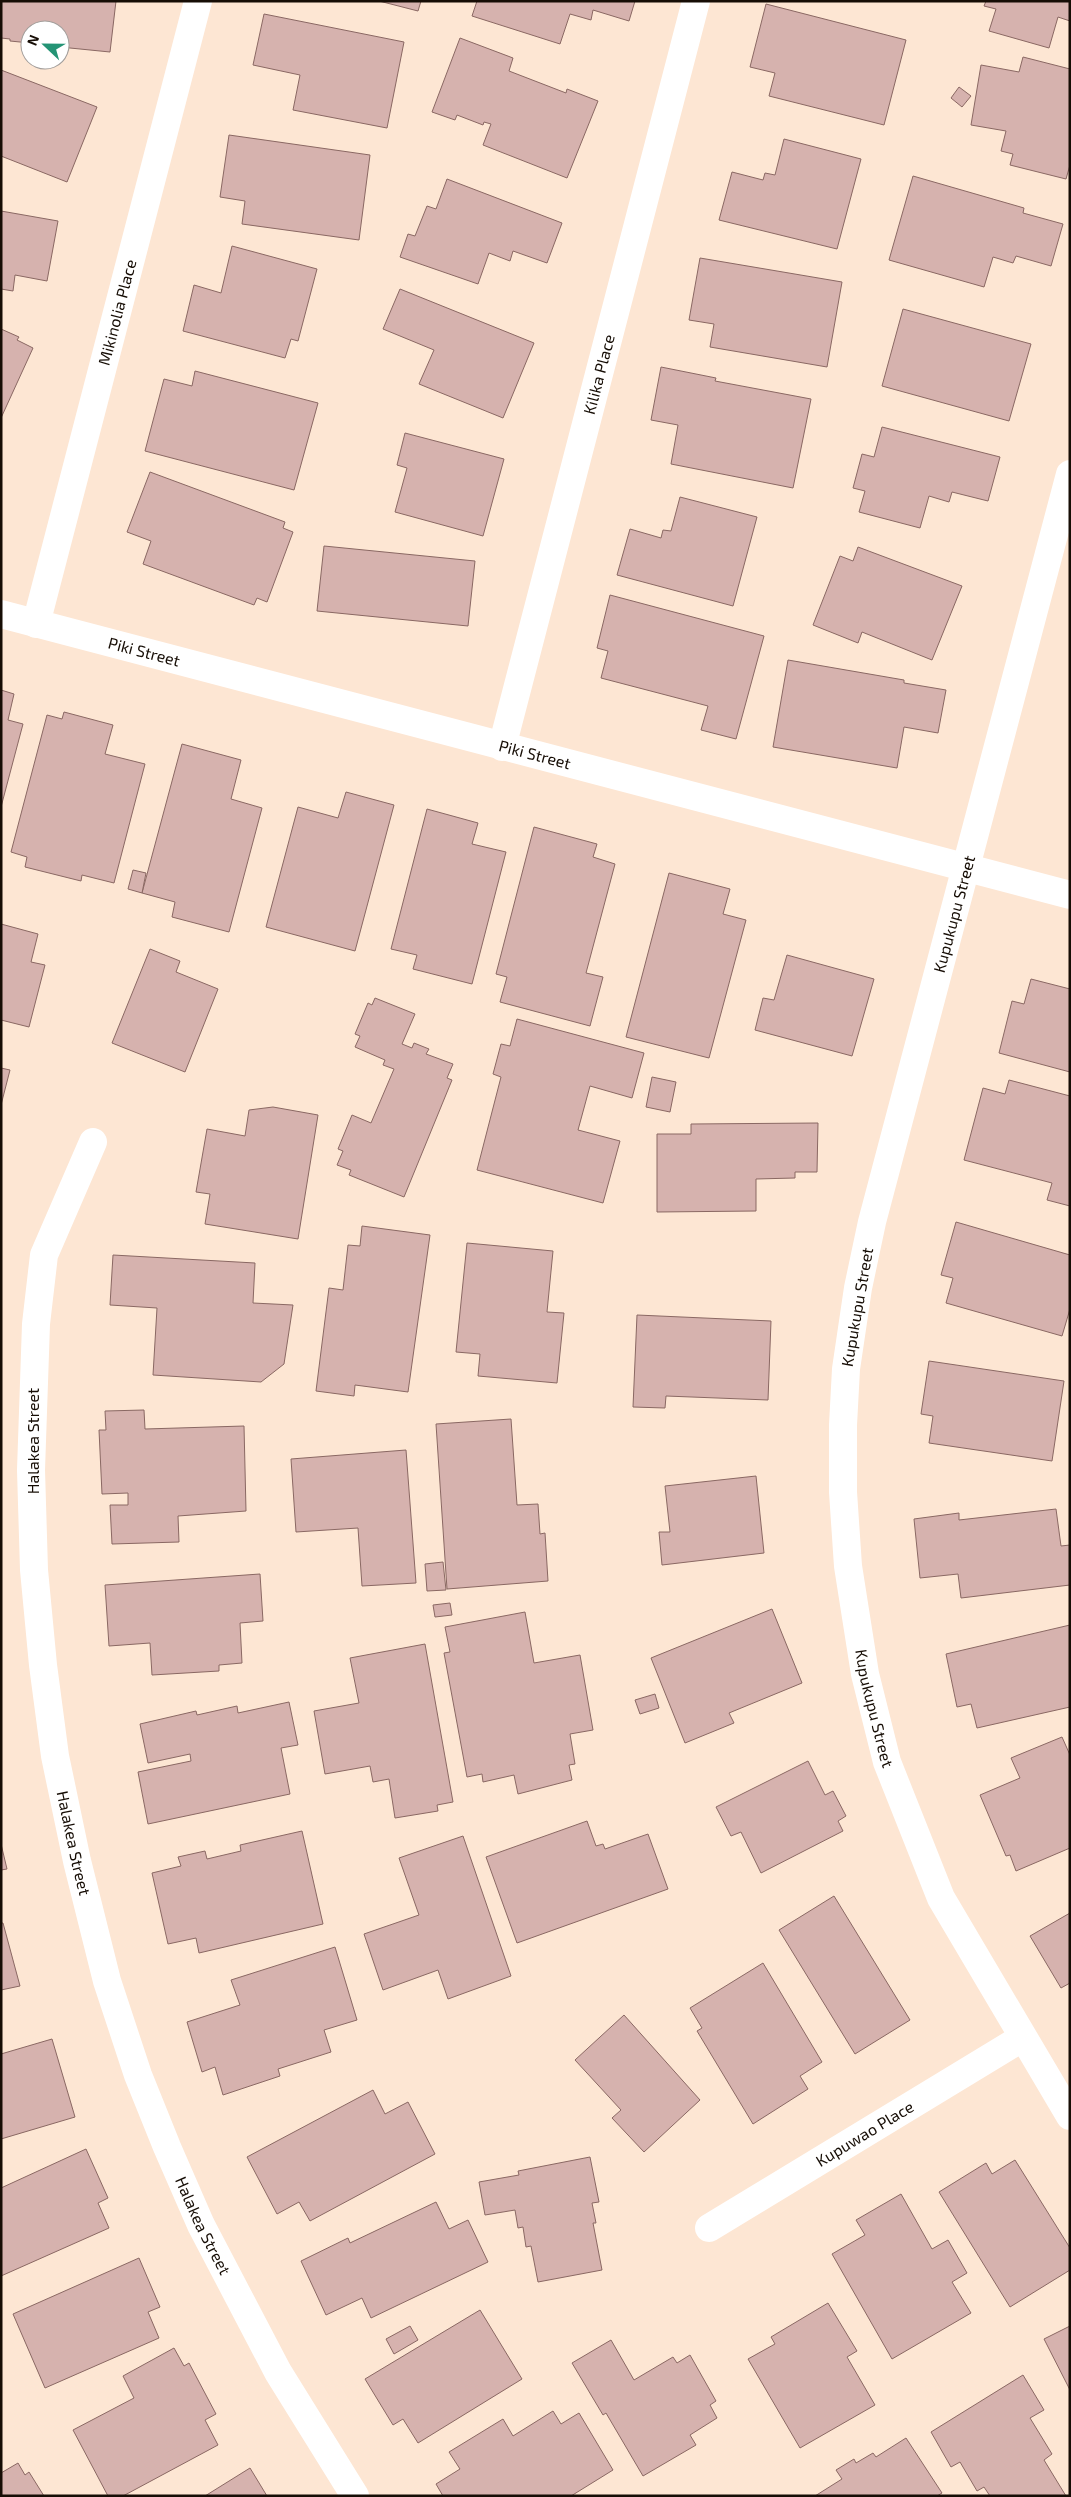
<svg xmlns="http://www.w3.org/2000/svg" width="1071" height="2497" viewBox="0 0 1071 2497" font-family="'Exo 2',sans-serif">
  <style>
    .building { fill: #d6b2ae; stroke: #8a6863 }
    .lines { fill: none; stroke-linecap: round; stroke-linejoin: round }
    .street { stroke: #fff; stroke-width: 28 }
    .labels { text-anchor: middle; stroke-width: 4.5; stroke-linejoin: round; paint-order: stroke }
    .street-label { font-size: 16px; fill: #160d05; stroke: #fff }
  </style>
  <rect width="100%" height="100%" fill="#fde6d3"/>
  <g class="building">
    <path d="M1,1H116L110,52L60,47V30H30V43L10,41V39L1,38Z"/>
    <path d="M379,1H421L418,11Z"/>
    <path d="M477,1H635L629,21L593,10L591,20L570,14L560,44L472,16Z"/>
    <path d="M986,1H1070V21L1058,17L1049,48L989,31L996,9L984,6Z"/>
    <path d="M766,4L906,40L884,125L769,96L775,73L750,67Z"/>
    <path d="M264,14L404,42L387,128L293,110L300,75L253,65Z"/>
    <path d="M460,38L513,58L509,71L566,93L567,89L598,101L567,178L483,145L491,124L484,122L483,125L457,115L455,120L432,112Z"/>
    <path d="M1023,57L1070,69V165L1066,179L1010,165L1013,154L1001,151L1006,131L971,125L981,65L1019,72Z"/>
    <path d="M1,70L97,107L67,182L1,156Z"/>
    <path d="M959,87L971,96L962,107L951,98Z"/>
    <path d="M229,135L370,155L359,240L242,224L245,201L220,197Z"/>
    <path d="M784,139L861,159L837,249L719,220L732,172L763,180L765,173L775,175Z"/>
    <path d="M913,176L1024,208L1023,213L1063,224L1051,266L1016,256L1013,263L993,257L984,287L889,260Z"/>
    <path d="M447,179L562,223L547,263L513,251L510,261L489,253L478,284L400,257L408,234L415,236L427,206L436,209Z"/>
    <path d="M1,211L58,221L47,281L15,275L13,291L1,289Z"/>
    <path d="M232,246L317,269L298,341L291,339L285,358L183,331L194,285L221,293Z"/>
    <path d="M700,258L842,282L827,367L710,347L714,324L689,320Z"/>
    <path d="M400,289L534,343L503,418L419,384L434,350L383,329Z"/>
    <path d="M903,309L1031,344L1009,421L882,386Z"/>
    <path d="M1,329L19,337L17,340L33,348L1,418Z"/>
    <path d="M661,367L716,378L715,381L811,399L793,488L671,464L678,425L651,420Z"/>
    <path d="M195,371L318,403L294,490L145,451L164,379L192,386Z"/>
    <path d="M882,427L1000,457L988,501L952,492L949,502L929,496L920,528L859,512L865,491L853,488L862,454L874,457Z"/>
    <path d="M405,433L504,459L483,536L395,512L407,468L397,465Z"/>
    <path d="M150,472L285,522L283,528L293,532L267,602L257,598L254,605L143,564L151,541L127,532Z"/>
    <path d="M680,497L757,517L733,606L617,575L630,529L661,538L663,530L671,531Z"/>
    <path d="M324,546L475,561L468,626L317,611Z"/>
    <path d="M858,547L962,586L932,660L862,632L858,643L813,625L840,556L853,561Z"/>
    <path d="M610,595L764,636L736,739L701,730L708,706L601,678L608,651L597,648Z"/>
    <path d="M788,660L904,680V683L946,690L938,733L904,727L897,768L773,747Z"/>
    <path d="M1,690L14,694L8,720L23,724L1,807Z"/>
    <path d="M64,712L113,725L105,754L145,764L114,883L82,875L81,881L25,867L27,857L11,852L47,715L62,719Z"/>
    <path d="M182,744L241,760L231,799L262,808L229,932L172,917L175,902L142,893Z"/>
    <path d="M346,792L394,805L355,951L266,927L298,807L338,818Z"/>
    <path d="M427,809L478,823L472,844L506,852L472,984L413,969L417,955L391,949Z"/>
    <path d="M534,827L597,844L593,857L615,864L586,973L603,977L590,1026L500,1002L507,977L496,974Z"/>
    <path d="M133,870L146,873L142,893L128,889Z"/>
    <path d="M669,873L730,889L723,914L746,920L709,1058L626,1037Z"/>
    <path d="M1,924L38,934L31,962L45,965L29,1027L1,1020Z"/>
    <path d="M150,949L180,961L176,972L218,989L185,1072L112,1043Z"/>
    <path d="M787,955L874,979L852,1056L755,1030L763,998L774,1000Z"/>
    <path d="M1031,979L1070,989V1072L999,1053L1012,1001L1024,1004Z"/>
    <path d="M375,998L415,1014L402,1044L412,1048L414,1043L429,1049L426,1054L453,1064L447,1078L452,1080L404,1197L349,1175L351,1170L337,1165L343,1151L338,1149L352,1115L371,1123L394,1069L383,1065L385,1060L355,1047L360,1036L355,1034L368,1003L372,1005Z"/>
    <path d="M517,1019L644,1053L632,1098L590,1086L578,1130L620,1141L603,1203L477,1170L501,1077L493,1074L501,1044L510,1046Z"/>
    <path d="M1,1068L10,1070L1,1105Z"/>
    <path d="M652,1077L676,1082L670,1112L646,1107Z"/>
    <path d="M1009,1080L1070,1096V1206L1047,1200L1052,1183L964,1160L983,1088L1005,1094Z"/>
    <path d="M273,1107L318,1115L298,1239L205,1224L210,1194L196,1192L207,1129L245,1136L249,1110Z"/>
    <path d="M818,1123L817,1172H795V1178L756,1179V1211L657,1212V1134H691V1124Z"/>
    <path d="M956,1222L1070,1255V1309L1062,1336L946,1303L953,1278L941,1275Z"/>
    <path d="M362,1226L430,1235L408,1392L355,1385L354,1396L316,1391L329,1288L343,1290L348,1245L360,1246Z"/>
    <path d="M467,1243L553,1251L547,1312L564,1313L557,1383L478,1376L480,1354L456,1352Z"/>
    <path d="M113,1255L255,1263L253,1303L293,1305L284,1364L261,1382L153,1375L157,1308L110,1305Z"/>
    <path d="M637,1315L771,1321L768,1400L666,1396L665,1408L633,1407Z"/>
    <path d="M929,1361L1064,1381L1052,1461L929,1443L933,1416L921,1414Z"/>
    <path d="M144,1410L145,1429L244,1426L246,1511L178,1516L179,1542L112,1544L110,1505H128V1493L102,1494L99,1430H106L105,1411Z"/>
    <path d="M511,1419L517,1505L538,1504L540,1534L545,1533L548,1581L447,1589L436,1424Z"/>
    <path d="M406,1450L416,1583L362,1586L358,1528L296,1532L291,1459Z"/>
    <path d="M756,1476L764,1553L662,1565L659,1532H670L665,1486Z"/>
    <path d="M1056,1509L1061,1546L1070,1545V1585L961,1598L958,1574L920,1578L914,1519L959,1513V1520Z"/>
    <path d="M443,1562L446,1590L427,1591L425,1564Z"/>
    <path d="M260,1574L263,1621L240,1623L242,1663L219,1665V1671L152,1675L150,1643L109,1646L105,1585Z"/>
    <path d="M450,1603L452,1615L435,1617L433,1605Z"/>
    <path d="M772,1609L802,1683L729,1713L734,1723L685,1743L651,1658Z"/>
    <path d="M525,1612L534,1663L580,1655L593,1730L570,1734L575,1764L569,1765L572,1780L518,1794L514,1775L483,1782L482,1774L467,1777L444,1653L450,1652L445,1627Z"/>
    <path d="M1070,1625V1707L977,1728L971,1704L957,1707L946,1654Z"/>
    <path d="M425,1644L453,1802L437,1805L438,1811L395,1818L389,1779L373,1782L370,1766L325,1774L314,1711L359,1703L350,1658Z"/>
    <path d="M655,1694L659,1708L640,1714L635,1700Z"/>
    <path d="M289,1702L298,1745L281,1748L290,1794L148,1824L138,1772L191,1761L190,1754L148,1763L140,1724L196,1711L197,1715L237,1706L238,1713Z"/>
    <path d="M1062,1737L1070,1755V1848L1016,1871L1010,1855L1006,1856L980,1795L1020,1778L1011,1758Z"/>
    <path d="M808,1761L825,1795L833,1791L846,1816L838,1821L843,1831L761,1873L741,1832L731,1836L716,1807Z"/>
    <path d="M587,1821L596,1846L603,1844L605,1849L648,1834L668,1889L517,1943L486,1857Z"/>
    <path d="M302,1831L323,1924L199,1953L196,1938L168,1944L152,1873L181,1866L178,1857L205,1851L207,1859L241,1851L240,1845Z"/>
    <path d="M463,1836L511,1976L448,1999L438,1970L383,1990L364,1934L419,1915L399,1858Z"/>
    <path d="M1,1844L7,1869L1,1870Z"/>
    <path d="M834,1896L910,2020L855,2054L779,1930Z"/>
    <path d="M1070,1913V1983L1061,1988L1030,1936Z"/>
    <path d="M1,1923H3L20,1986L1,1990Z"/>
    <path d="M335,1947L357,2020L324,2030L331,2052L278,2069L280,2076L223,2095L215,2067L202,2072L187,2022L240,2005L231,1980Z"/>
    <path d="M763,1963L822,2062L800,2076L808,2089L753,2124L697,2031L702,2028L690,2008Z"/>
    <path d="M624,2015L700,2100L644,2152L612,2118L621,2110L575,2060Z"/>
    <path d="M52,2039L75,2117L1,2139V2054Z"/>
    <path d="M373,2090L385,2114L408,2102L435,2154L310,2221L299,2202L277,2214L247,2157Z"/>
    <path d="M86,2149L108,2198L98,2203L109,2228L1,2276V2188Z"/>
    <path d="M590,2157L599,2202L592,2203L596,2223H593L602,2270L538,2282L531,2246L526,2247L523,2227L518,2228L515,2210L485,2215L479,2182L519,2175L518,2171Z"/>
    <path d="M1015,2160L1070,2248V2270L1010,2307L939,2192L986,2163L992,2174Z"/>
    <path d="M901,2194L932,2249L948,2240L967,2273L952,2282L971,2313L892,2359L832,2254L865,2235L856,2220Z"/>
    <path d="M436,2202L449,2229L468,2220L488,2262L371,2318L362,2298L326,2315L301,2261L348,2238L350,2243Z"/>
    <path d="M139,2258L160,2307L148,2312L159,2338L45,2388L13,2314Z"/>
    <path d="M828,2303L857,2351L847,2357L875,2405L800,2448L748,2359L775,2344L771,2337Z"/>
    <path d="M480,2310L522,2379L418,2443L403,2419L393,2425L365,2379Z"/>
    <path d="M410,2326L418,2340L394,2354L386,2339Z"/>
    <path d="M1070,2326V2390L1044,2339Z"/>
    <path d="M611,2340L634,2380L673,2357L677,2363L690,2355L716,2401L710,2405L717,2418L690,2435L696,2445L643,2476L606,2413L603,2415L572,2363Z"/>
    <path d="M174,2348L184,2366L189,2363L216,2414L205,2420L218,2445L123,2496H108L73,2430L134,2398L123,2376Z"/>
    <path d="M1023,2375L1044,2410L1030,2418L1052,2454L1044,2460L1066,2496H990L984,2487L977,2491L960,2462L951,2467L931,2432Z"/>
    <path d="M553,2411L561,2424L579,2413L613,2470L571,2496H443L436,2484L460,2469L449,2452L503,2419L513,2436Z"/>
    <path d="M906,2438L942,2493L937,2496H815L842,2479L836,2470L854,2459L856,2463L873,2453L876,2457Z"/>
    <path d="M18,2463L25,2475L29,2472L44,2496H1V2473Z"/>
    <path d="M250,2468L267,2496H205Z"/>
  </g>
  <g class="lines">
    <g class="street">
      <path id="s1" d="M1070,474L872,1222L858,1288L846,1369L843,1425V1492L848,1566L865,1674L887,1762L941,1898L1070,2116"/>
      <path id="s2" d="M1,614L1070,895"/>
      <path id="s3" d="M36,624L198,1"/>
      <path id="s4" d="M502,747L696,1"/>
      <path id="s5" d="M93,1142L44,1255L36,1324L31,1470L34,1570L43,1665L55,1756L77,1861L107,1981L138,2075L167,2147L201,2225L278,2372L355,2496"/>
      <path id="s6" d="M709,2228L1022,2038"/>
    </g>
  </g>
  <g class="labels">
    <g class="street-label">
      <text dy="6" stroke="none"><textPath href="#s3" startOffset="322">Mikinolia Place</textPath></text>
      <text dy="6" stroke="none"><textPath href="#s4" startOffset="385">Kilika Place</textPath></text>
      <text dy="6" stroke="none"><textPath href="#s2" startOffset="148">Piki Street</textPath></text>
      <text dy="6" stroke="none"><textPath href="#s2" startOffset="552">Piki Street</textPath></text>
      <text transform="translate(954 914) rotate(-75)" y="6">Kupukupu Street</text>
      <text transform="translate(857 1307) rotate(-80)" y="6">Kupukupu Street</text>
      <text transform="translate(33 1441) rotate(-90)" y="6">Halakea Street</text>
      <text dy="6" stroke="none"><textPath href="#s1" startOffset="1265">Kupukupu Street</textPath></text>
      <text dy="6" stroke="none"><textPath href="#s5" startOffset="715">Halakea Street</textPath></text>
      <text dy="6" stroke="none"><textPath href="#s6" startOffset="182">Kupuwao Place</textPath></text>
      <text dy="6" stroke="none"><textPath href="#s5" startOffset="1120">Halakea Street</textPath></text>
    </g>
  </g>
  <rect width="1071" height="2497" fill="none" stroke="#160d05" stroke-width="5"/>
  <g transform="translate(45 45) rotate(292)"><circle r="24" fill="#ffffff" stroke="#a29e9b"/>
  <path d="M0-4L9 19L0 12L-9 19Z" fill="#249475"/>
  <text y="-8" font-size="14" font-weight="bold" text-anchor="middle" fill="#160d05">N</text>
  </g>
</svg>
